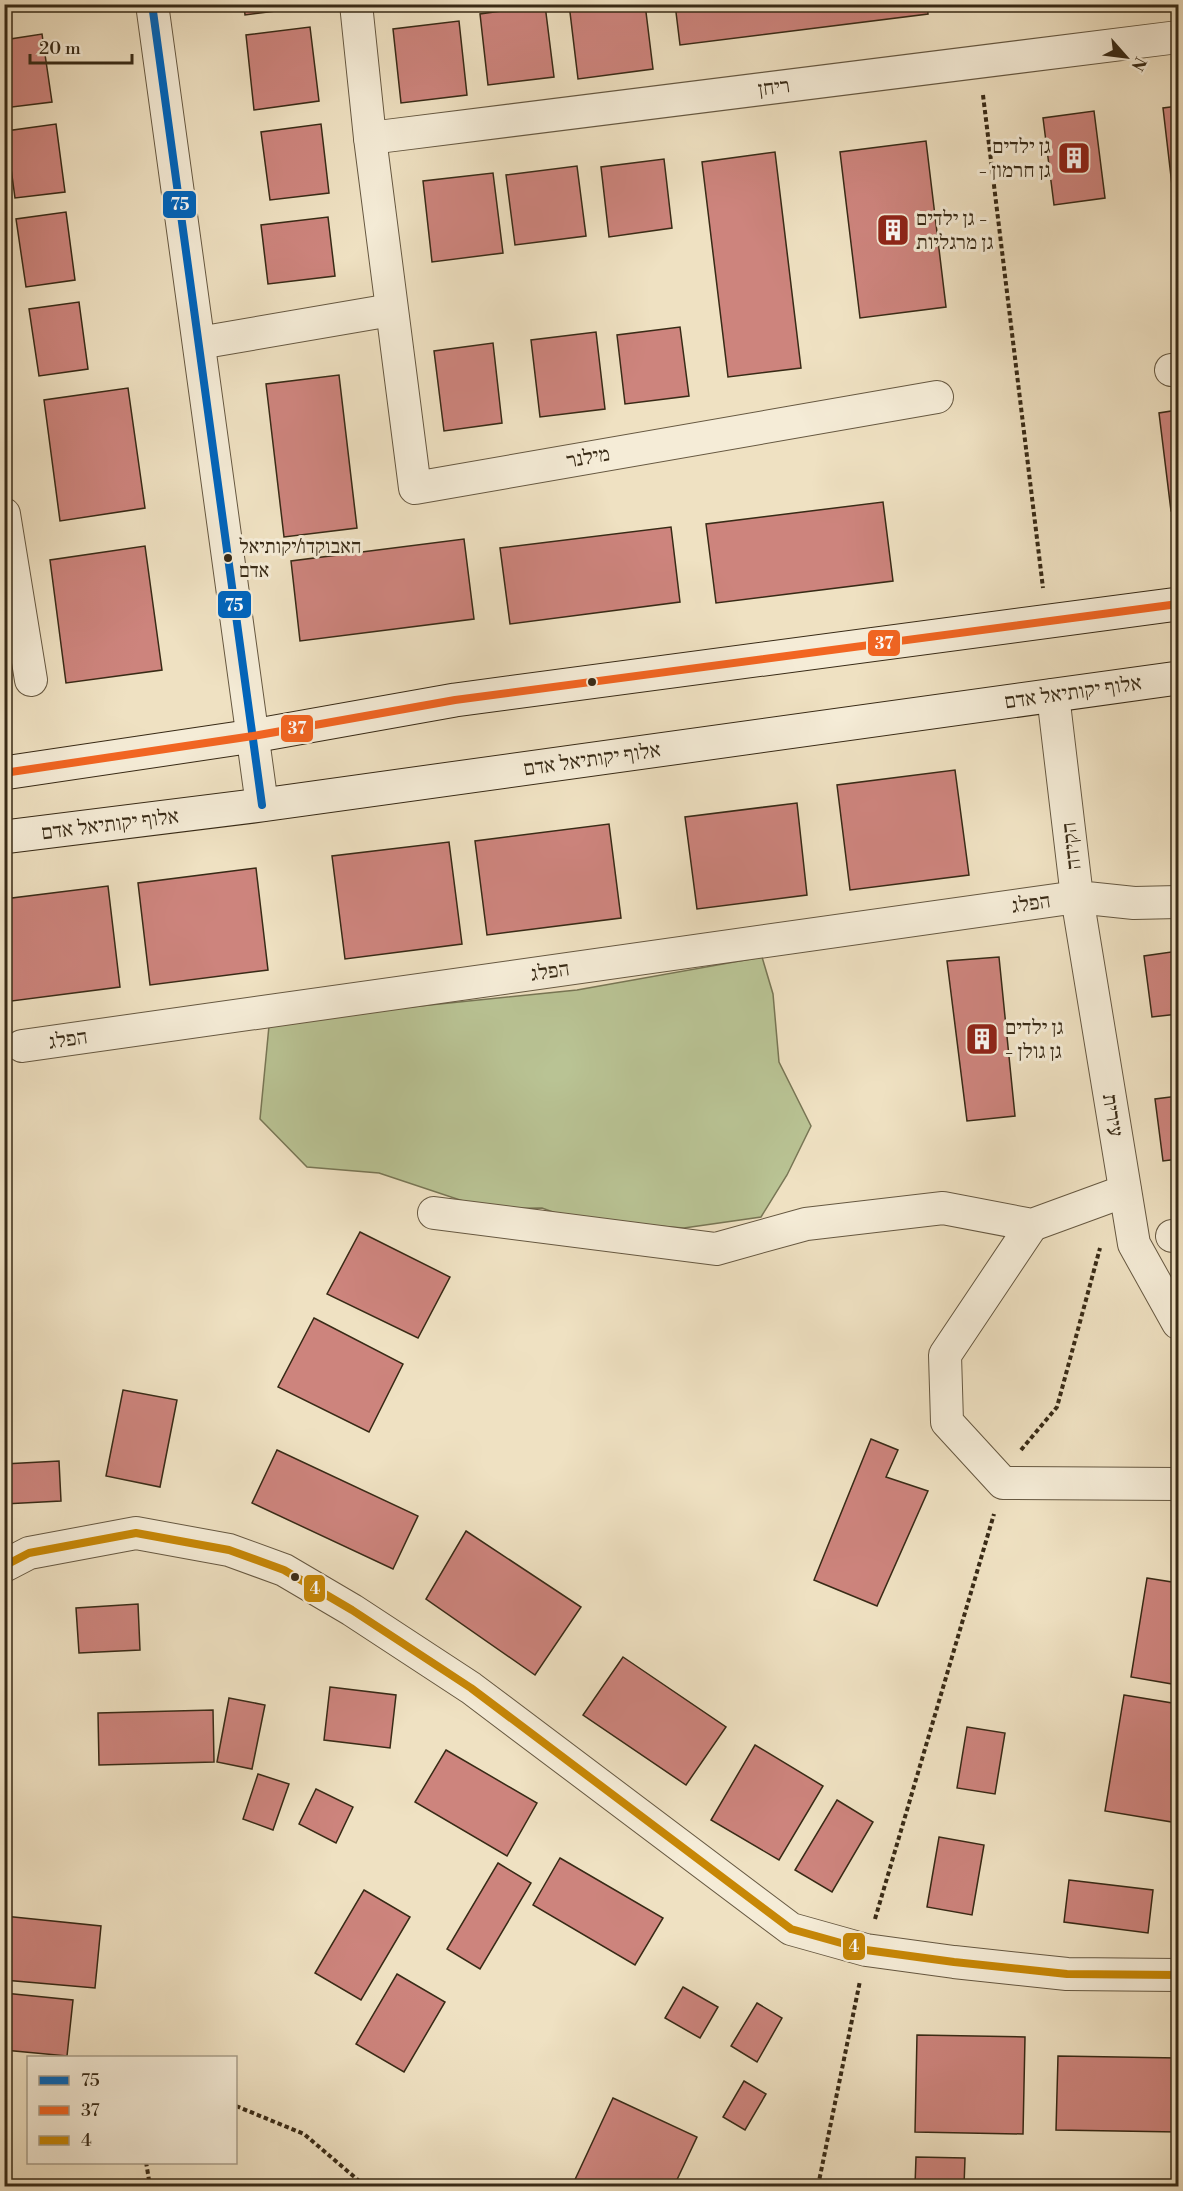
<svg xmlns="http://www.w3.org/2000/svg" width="1183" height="2191" viewBox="0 0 1183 2191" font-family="'Libre Bodoni','Frank Ruhl Libre',serif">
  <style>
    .green { fill: #b9c394; stroke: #787655; stroke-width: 1.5 }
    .building { fill: #cd847d; stroke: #382a16; stroke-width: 1.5 }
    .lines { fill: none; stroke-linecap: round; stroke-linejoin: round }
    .street-casing { stroke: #665841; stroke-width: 34 }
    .secondary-casing { stroke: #382a16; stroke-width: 35 }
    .path { stroke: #382a16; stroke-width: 4; stroke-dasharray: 4.5 3; stroke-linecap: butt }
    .street { stroke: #f5ecd7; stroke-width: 32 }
    .secondary { stroke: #f5ecd7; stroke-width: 33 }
    .bus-1-casing { stroke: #f5ecd7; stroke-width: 12 }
    .bus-2-casing { stroke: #f5ecd7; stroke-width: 12 }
    .bus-3-casing { stroke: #f5ecd7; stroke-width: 12 }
    .bus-1 { stroke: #0065bd; stroke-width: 8 }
    .bus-2 { stroke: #f26522; stroke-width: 8 }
    .bus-3 { stroke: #c78706; stroke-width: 8 }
    .bus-dot { fill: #382a16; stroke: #f5ecd7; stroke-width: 2 }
    .labels { text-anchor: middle; stroke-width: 6; stroke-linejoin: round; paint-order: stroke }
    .bus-label { font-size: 20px; fill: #382a16; stroke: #f5ecd7; text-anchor: start }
    .street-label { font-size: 21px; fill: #382a16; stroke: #f5ecd7 }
    .poi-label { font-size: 21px; fill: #382a16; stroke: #f5ecd7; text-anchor: start }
    .line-badge { stroke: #f5ecd7; stroke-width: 2 }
    .badge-label { font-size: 16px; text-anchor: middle; font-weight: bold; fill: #fff }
  </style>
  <rect width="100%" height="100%" fill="#efe1c2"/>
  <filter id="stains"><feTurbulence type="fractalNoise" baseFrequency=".00333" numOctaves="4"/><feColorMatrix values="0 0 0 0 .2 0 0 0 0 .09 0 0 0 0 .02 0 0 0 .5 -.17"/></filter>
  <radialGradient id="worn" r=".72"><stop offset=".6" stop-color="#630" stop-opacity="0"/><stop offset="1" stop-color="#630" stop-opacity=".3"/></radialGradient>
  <path class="green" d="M762,957L773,994L779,1062L811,1126L787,1175L761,1217L684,1228L575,1220L542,1208L487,1209L379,1173L307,1167L260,1119L269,1026L391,1009L577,990Z"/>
  <g class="building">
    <path d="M244,4H315V6L245,15Z"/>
    <path d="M569,4H645L653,69L578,79Z"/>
    <path d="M675,4H927L928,14L680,45Z"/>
    <path d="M545,5L554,77L488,85L480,14Z"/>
    <path d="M459,21L467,95L401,103L393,29Z"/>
    <path d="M310,27L319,101L254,110L246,35Z"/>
    <path d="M42,34L52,102L4,108V40Z"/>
    <path d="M1178,106V237L1163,108Z"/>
    <path d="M1094,111L1105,198L1054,205L1043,118Z"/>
    <path d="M56,124L65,192L15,198L6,131Z"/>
    <path d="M321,124L329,193L270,200L261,132Z"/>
    <path d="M926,141L946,307L860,318L840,152Z"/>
    <path d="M775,152L801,368L728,377L702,162Z"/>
    <path d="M664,159L672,228L609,237L601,167Z"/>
    <path d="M577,166L586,236L515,245L506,175Z"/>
    <path d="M493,173L503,253L432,262L423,181Z"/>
    <path d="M66,212L75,280L26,287L16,219Z"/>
    <path d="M328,217L335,276L268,284L261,225Z"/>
    <path d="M79,302L88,369L39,376L29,309Z"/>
    <path d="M680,327L689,396L625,404L617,335Z"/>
    <path d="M596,332L605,409L540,417L531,340Z"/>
    <path d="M493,343L502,423L444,431L434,351Z"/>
    <path d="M339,375L357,528L284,537L266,384Z"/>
    <path d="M128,388L145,508L60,521L44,400Z"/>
    <path d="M1178,410V510L1171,511L1159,413Z"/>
    <path d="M883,502L893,581L716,603L706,524Z"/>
    <path d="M671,527L680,602L510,624L500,548Z"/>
    <path d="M464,539L474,619L300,641L291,561Z"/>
    <path d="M145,546L162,670L66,683L50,560Z"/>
    <path d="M955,770L969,875L850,890L837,785Z"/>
    <path d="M797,803L807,895L697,909L685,817Z"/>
    <path d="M609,824L621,918L487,935L475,841Z"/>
    <path d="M449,842L462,944L345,959L332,856Z"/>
    <path d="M256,868L268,970L150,985L138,883Z"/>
    <path d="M108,886L120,987L4,1002V899Z"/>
    <path d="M1178,951V1014L1152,1017L1144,956Z"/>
    <path d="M999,957L1015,1116L967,1121L947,961Z"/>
    <path d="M1178,1096V1159L1163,1161L1155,1099Z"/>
    <path d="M360,1232L450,1277L418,1338L327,1294Z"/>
    <path d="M314,1318L403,1364L369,1432L278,1387Z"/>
    <path d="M123,1390L177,1400L160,1487L106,1476Z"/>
    <path d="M871,1439L898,1450L886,1477L928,1491L877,1606L814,1580Z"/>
    <path d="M277,1450L418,1516L393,1569L252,1503Z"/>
    <path d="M59,1461L61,1501L4,1504V1464Z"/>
    <path d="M466,1531L581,1607L535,1675L426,1599Z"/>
    <path d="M1147,1578L1178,1583V1685L1131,1677Z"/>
    <path d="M138,1604L140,1650L79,1653L76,1608Z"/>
    <path d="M623,1657L726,1727L686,1785L583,1715Z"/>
    <path d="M330,1687L396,1695L390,1748L324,1740Z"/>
    <path d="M1124,1695L1178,1704V1823L1105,1811Z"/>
    <path d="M229,1698L265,1705L252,1769L217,1762Z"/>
    <path d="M213,1710L214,1762L99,1765L98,1713Z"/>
    <path d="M967,1727L1005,1733L995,1794L957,1788Z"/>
    <path d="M755,1745L823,1786L779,1860L711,1820Z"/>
    <path d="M446,1750L537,1803L507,1856L415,1802Z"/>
    <path d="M258,1774L289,1784L273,1830L243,1819Z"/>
    <path d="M316,1789L353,1807L336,1843L299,1824Z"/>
    <path d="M837,1800L873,1822L832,1892L795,1870Z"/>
    <path d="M939,1837L984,1845L972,1915L927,1907Z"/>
    <path d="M560,1858L663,1918L635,1965L533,1905Z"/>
    <path d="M498,1863L531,1883L480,1969L447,1949Z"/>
    <path d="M1069,1880L1153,1890L1148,1933L1064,1922Z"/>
    <path d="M364,1890L410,1917L361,2000L315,1973Z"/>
    <path d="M4,1916L101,1926L95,1988L4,1980Z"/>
    <path d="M397,1974L445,2002L404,2072L356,2044Z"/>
    <path d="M683,1987L718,2007L700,2038L665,2018Z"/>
    <path d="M4,1993L73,2000L67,2056L4,2050Z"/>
    <path d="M757,2003L782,2018L757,2062L731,2046Z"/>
    <path d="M917,2035L1025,2037L1023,2134L915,2132Z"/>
    <path d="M1058,2056L1178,2058V2132L1056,2130Z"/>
    <path d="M744,2081L766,2094L745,2130L723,2117Z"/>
    <path d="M613,2098L697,2137L674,2186H572Z"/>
    <path d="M916,2157L965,2158L964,2186H915Z"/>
  </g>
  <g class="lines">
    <defs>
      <g id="street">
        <path d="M152,4L262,805"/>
        <path d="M356,4L370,138L415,488L937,397"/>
        <path d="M370,138L1178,37"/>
        <path d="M199,343L391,310"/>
        <path d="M1171,370L1178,369"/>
        <path d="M4,514L31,680"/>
        <path d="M1053,695L1077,897L1134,903L1178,902"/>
        <path d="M22,1046L1077,897L1134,1244L1178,1323"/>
        <path d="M434,1213L716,1249L806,1224L943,1208L1032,1225L1125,1191"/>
        <path d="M1032,1225L945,1355L947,1422L1003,1483L1178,1484"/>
        <path d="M1172,1236L1178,1235"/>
        <path d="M4,1566L29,1553L136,1533L229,1550L284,1570L352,1610L471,1688L791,1929L866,1950L954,1962L1067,1974L1178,1975"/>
      </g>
      <g id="secondary">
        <path d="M4,773L253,736L455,700L1178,604"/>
        <path d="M4,837L262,805L1178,678"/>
      </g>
    </defs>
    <use href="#street" class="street-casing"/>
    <use href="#secondary" class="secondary-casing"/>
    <g class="path">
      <path d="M983,95L1043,588"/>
      <path d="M1021,1450L1057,1407L1100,1248"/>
      <path d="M875,1919L994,1514"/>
      <path d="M236,2106L304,2134L365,2186"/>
      <path d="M146,2162L150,2186"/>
      <path d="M818,2186L860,1981"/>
    </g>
    <use href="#street" class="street"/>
    <use href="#secondary" class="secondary"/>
    <defs>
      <path id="bus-1" d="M152,4L262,805"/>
      <path id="bus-2" d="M4,773L253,736L455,700L1178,604"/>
      <path id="bus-3" d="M4,1566L29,1553L136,1533L229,1550L284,1570L352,1610L471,1688L791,1929L866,1950L954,1962L1067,1974L1178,1975"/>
    </defs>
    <use href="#bus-1" class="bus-1-casing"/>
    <use href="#bus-2" class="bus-2-casing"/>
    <use href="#bus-3" class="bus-3-casing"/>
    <use href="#bus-1" class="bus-1"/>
    <use href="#bus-2" class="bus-2"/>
    <use href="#bus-3" class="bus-3"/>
  </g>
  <defs>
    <symbol id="building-square" viewBox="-11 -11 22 22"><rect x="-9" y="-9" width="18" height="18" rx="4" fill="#8f2418" stroke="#f5ecd7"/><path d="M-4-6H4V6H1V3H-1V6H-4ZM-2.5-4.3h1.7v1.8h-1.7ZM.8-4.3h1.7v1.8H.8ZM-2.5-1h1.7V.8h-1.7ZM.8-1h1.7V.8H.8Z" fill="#fff"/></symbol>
  </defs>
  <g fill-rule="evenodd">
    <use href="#building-square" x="1055" y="139" width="38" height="38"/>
    <use href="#building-square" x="874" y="211" width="38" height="38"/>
    <use href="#building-square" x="963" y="1020" width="38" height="38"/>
  </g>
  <g class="bus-dot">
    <circle cx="228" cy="558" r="5"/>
    <circle cx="592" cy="682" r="5"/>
    <circle cx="295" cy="1577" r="5"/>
  </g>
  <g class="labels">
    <g class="bus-label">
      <text x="239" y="553">האבוקדו/יקותיאל<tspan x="239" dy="24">אדם</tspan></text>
    </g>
    <g class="street-label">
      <text transform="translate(774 87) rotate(-7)" y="7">ריחן</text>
      <text transform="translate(588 457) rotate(-10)" y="7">מילנר</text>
      <text transform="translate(1073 692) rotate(-8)" y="7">אלוף יקותיאל אדם</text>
      <text transform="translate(592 759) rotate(-8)" y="7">אלוף יקותיאל אדם</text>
      <text transform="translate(110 824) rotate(-7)" y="7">אלוף יקותיאל אדם</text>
      <text transform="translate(1071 846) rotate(-97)" y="7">הקידה</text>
      <text transform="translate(1031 903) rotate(-8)" y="7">הפלג</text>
      <text transform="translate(550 971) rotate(-8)" y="7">הפלג</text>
      <text transform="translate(68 1039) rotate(-8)" y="7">הפלג</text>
      <text transform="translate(1113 1115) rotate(81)" y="7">עירית</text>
    </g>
    <g class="poi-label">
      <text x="1051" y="153" text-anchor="end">גן ילדים<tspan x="1051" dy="24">- גן חרמון</tspan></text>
      <text x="916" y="225">גן ילדים -<tspan x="916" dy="24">גן מרגליות</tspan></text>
      <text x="1005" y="1034">גן ילדים<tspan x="1005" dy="24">- גן גולן</tspan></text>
    </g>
  </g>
  <g class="line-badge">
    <rect x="162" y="190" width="35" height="29" rx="6" fill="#0065bd"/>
    <rect x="217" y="590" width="35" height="29" rx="6" fill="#0065bd"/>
    <rect x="867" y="629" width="34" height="28" rx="6" fill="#f26522"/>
    <rect x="280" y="714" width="34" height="29" rx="6" fill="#f26522"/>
    <rect x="303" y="1574" width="23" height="29" rx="6" fill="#c78706"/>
    <rect x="842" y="1932" width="24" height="29" rx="6" fill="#c78706"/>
  </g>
  <g class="badge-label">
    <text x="180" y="210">75</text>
    <text x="234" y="611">75</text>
    <text x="884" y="649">37</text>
    <text x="297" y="734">37</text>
    <text x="315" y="1594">4</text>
    <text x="854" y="1952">4</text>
  </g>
  <rect width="1183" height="2191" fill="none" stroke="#efe1c2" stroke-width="24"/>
  <rect x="6" y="6" width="1171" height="2179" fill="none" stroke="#382a16" stroke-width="3"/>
  <rect x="12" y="12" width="1159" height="2167" fill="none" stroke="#382a16" stroke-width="1.5"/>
  <rect x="27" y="2056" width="210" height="108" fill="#f5ecd7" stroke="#a99e8a" stroke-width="1.5"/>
  <rect x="39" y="2076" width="30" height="9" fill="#0065bd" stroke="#a99e8a" stroke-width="1.5"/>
  <text x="81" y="2086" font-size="18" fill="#382a16">75</text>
  <rect x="39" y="2106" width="30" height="9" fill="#f26522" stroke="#a99e8a" stroke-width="1.5"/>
  <text x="81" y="2116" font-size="18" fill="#382a16">37</text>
  <rect x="39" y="2136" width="30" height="9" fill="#c78706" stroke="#a99e8a" stroke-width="1.5"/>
  <text x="81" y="2146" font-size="18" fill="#382a16">4</text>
  <g transform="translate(1126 57) rotate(118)" stroke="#f5ecd7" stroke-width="4.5" paint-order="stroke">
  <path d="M0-4.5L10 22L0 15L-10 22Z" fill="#382a16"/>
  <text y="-9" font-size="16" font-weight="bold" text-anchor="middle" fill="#382a16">N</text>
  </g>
  <path d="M30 54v9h102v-9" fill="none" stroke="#382a16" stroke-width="3"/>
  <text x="39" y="54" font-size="18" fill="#382a16" stroke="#f5ecd7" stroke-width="4.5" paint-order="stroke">20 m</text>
  <rect width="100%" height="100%" filter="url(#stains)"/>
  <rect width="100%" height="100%" fill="url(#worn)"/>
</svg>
